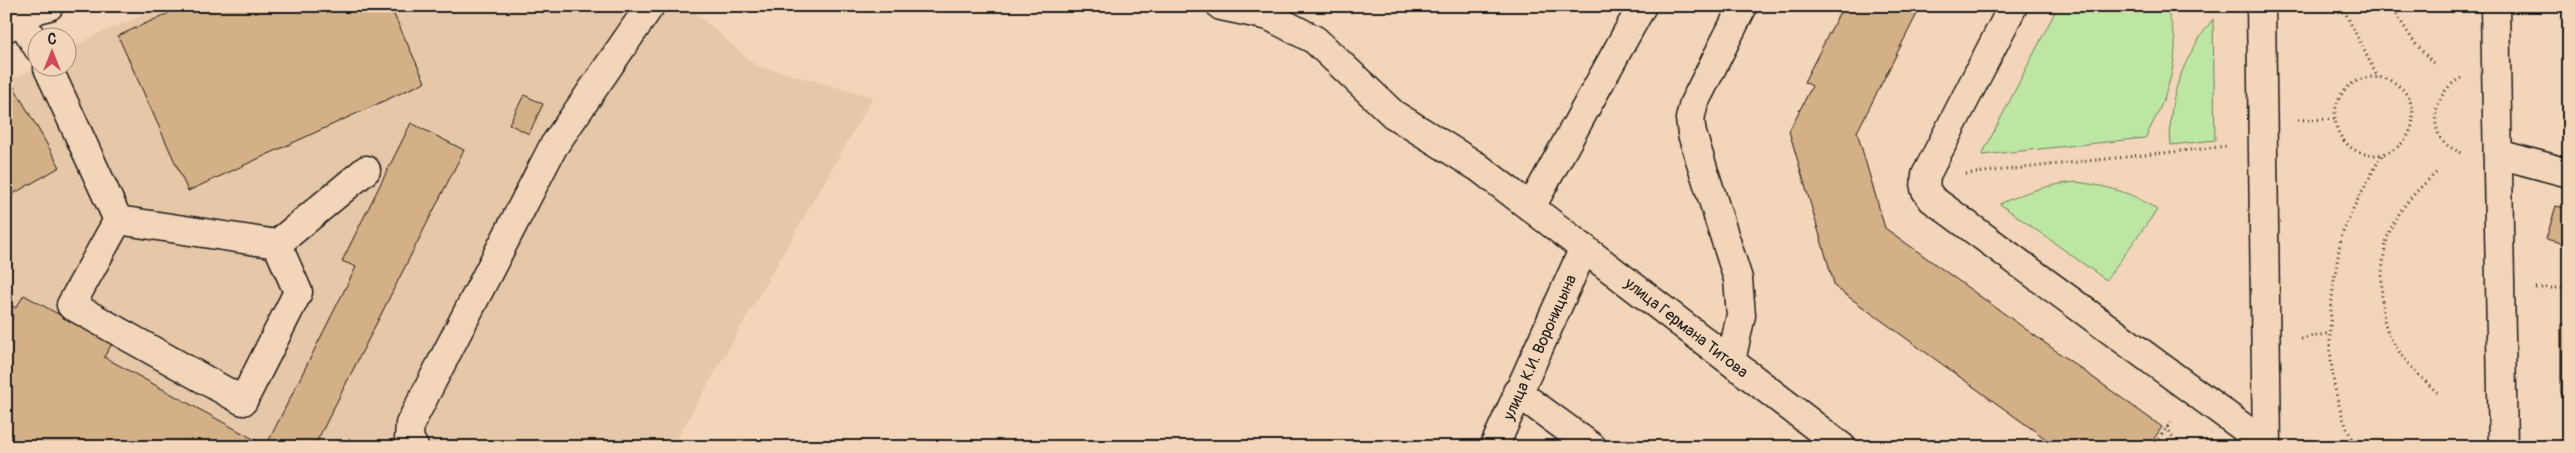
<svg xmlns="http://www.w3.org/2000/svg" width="2575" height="453" viewBox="0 0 2575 453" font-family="Pangolin,sans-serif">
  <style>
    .built { fill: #e6c7a7 }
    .green { fill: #bde6a3; stroke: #6c8160 }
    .building { fill: #d4b086; stroke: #1c1c1c }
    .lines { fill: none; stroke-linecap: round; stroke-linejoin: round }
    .minor-casing { stroke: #1c1c1c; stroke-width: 31 }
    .path { stroke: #1c1c1c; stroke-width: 3; stroke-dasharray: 1 4; stroke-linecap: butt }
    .minor { stroke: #f3d5b9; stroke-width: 28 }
    .labels { text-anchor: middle; stroke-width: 4; stroke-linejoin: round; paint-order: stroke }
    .street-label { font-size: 16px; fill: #1c1c1c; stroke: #f3d5b9 }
  </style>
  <rect width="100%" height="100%" fill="#f3d5b9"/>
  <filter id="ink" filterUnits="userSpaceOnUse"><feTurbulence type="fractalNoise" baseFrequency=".02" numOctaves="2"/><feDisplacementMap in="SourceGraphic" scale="10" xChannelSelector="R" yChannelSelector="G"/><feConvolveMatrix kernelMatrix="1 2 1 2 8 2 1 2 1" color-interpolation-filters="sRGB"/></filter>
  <g filter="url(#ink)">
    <path class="built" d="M165,6H688L755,65L873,97L672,447H6V83L37,67L68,68V50L99,33Z"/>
    <g class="green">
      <path d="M2058,6H2166C2169,17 2174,30 2175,41C2176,75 2161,109 2145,138L1982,155Z"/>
      <path d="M2213,19L2215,140L2171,145C2166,97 2185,56 2213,19Z"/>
      <path d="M2076,182C2106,186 2133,192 2157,210L2106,280L2000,204C2026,191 2048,185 2076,182Z"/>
    </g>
    <g class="building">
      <path d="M184,6H390L425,82L188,191L118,36Z"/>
      <path d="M1843,6H1921L1857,132L1885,228L2162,427L2149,446L2142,442L2139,447H2057L1835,287L1789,131L1812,86L1804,82Z"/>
      <path d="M14,87L60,167L6,198V91Z"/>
      <path d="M524,95L543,104L529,134L509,124Z"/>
      <path d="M411,123L464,150L314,447H276L268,442L356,267L342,261Z"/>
      <path d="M2556,206L2569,209V245L2546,239Z"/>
      <path d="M24,295L112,344L104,357L268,447H6V302L16,308Z"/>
      <path d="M2561,324H2569V401V394H2561Z"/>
    </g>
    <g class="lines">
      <defs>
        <g id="minor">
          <path d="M1221,6L1269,16L1315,40L1393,114L1478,167L1842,447"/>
          <path d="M2013,6L1926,175L1925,189L1932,199L2267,445"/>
          <path d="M2261,6L2267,447"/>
          <path d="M2495,6L2503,447"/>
          <path d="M21,20L38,48"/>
          <path d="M6,28L38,9L49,6"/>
          <path d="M48,68L118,220L71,305L243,401L298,292L277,244L366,170"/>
          <path d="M2498,154L2569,173"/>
          <path d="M1531,207L1642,6"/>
          <path d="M118,220L277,244"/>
          <path d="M1731,361L1741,315L1738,279L1692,134L1690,119L1694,103L1743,6"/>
          <path d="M1517,392L1592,447"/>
          <path d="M414,447L409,439L410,424L553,147L650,6"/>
          <path d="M1494,447L1584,248"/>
        </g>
      </defs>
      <use href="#minor" class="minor-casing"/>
      <g class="path">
        <path d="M2342,6L2378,78"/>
        <path d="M2391,6L2414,42L2435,65"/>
        <circle cx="2374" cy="116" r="39"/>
        <path d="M2461,78C2440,88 2429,116 2440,137C2445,146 2454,149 2462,153"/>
        <path d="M2298,120L2334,119"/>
        <path d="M2436,173C2417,190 2398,209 2389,233C2381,253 2378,313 2388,332C2399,357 2419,376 2439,394"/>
        <path d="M1966,174L2228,146"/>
        <path d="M2536,288H2569"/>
        <path d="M2301,339L2330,333"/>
        <path d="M2167,427L2178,447"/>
        <path d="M2153,447L2173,419"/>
        <path d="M2356,447C2326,392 2326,328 2336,269C2338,258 2339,245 2342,235C2352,207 2369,179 2383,153"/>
      </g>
      <use href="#minor" class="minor"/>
    </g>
  </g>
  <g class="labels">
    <g class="street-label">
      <text transform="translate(1687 327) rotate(38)" y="6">улица Германа Титова</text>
      <text transform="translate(1539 347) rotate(-66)" y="6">улица К.И. Вороницына</text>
    </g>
  </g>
  <rect width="2575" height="453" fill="none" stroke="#f3d5b9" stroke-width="25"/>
  <rect x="12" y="12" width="2550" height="428" fill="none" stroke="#1c1c1c" stroke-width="2" filter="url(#ink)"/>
  <g transform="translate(52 52)"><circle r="24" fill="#f3d5b9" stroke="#9d8b7a"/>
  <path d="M0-4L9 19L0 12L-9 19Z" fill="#d1495b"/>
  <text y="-8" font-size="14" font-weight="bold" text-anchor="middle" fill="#1c1c1c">С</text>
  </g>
</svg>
